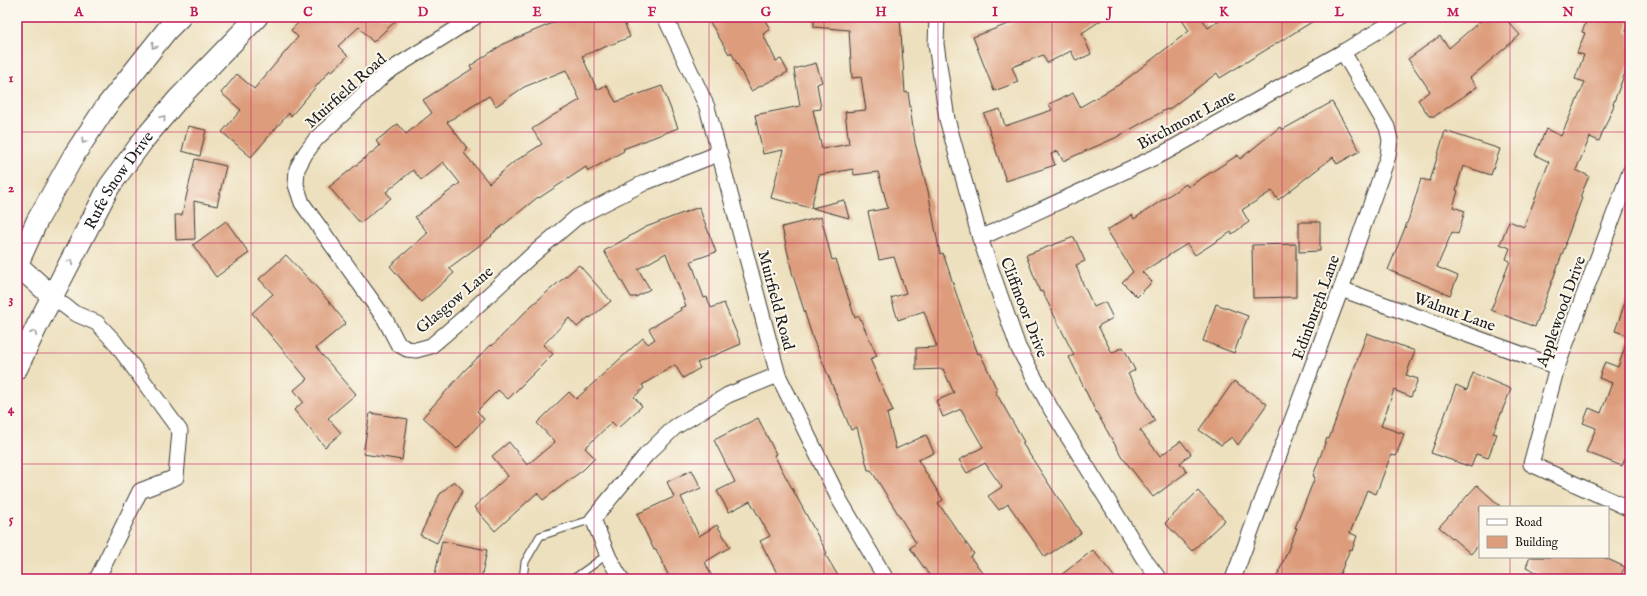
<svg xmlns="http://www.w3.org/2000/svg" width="1647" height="596" viewBox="0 0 1647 596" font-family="'IM FELL English',serif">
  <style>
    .building { fill: #dd9c7b; fill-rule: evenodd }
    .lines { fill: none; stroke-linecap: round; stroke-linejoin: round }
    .service-casing { stroke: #3b3934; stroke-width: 9 }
    .minor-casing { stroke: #3b3934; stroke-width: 17 }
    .secondary-casing { stroke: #3b3934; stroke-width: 23 }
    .service { stroke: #fff; stroke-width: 7 }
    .minor { stroke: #fff; stroke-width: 15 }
    .secondary { stroke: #fff; stroke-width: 21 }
    .oneway { stroke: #999 }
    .grid { fill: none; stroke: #c2185b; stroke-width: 1; stroke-opacity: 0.55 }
    .labels { text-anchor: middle; stroke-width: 4; stroke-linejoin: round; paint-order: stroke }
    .street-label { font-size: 16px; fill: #1c1c1c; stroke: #fbf7ec }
    .neatline { fill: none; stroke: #c2185b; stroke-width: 1.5 }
    .grid-label { font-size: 13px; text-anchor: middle; font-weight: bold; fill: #c2185b }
  </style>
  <rect width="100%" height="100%" fill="#fbf7ec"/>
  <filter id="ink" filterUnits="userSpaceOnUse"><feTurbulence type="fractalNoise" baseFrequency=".025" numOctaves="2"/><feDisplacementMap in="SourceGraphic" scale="8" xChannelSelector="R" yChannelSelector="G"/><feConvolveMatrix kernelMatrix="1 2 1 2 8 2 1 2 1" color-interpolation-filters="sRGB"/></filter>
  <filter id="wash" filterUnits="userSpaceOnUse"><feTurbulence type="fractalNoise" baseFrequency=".012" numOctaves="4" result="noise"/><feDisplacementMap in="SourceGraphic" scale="16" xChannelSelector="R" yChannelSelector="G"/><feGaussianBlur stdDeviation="0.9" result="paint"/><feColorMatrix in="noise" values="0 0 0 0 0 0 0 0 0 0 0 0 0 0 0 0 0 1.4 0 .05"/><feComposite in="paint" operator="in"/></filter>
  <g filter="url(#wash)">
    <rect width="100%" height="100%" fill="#ede0be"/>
    <g id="blocks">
      <g class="building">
        <path d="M304,17H400L373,42L359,27L338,46L348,56L331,72L330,70L291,116L289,113L251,157L222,132L241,110L221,93L237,74L254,89L298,37L291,30Z"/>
        <path d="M567,17H622L630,37L582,56L597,90L606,85L616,102L662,86L678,128L623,149L624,151L588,171L586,167L539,198L538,197L491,235L492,236L449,268L454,273L421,302L390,266L428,233L415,217L460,183L443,162L421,180L413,170L386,192L391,198L360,223L329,187L380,146L376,141L398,124L406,134L432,113L423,100L472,69L470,66L505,43ZM566,70L580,100L552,116L532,129L542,144L514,162L489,183L464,153L468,149L447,122L489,96L496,106L524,87Z"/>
        <path d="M707,17H763L770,29L763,34L776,61L781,59L788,72L751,91L731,52L729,54Z"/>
        <path d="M814,17H900L905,93L908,92L915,143L928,191L940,254L943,253L960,305L978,354L980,353L997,390L995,391L1024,442L1022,443L1081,533L1045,557L1008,504L999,510L988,496L1002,487L985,463L967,473L959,460L983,447L961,409L943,417L936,401L954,393L943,369L916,370V348L937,347L924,311L898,320L891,298L906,293L894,257L879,260L868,212L888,208L878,172L854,175L853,169L819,175L811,208L771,198L783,150L763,154L755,115L800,106L794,69L816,63L822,82L817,84L821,109L813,110L822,149L849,144L845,112L866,110L861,77L852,78L849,30L814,27Z"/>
        <path d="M1027,17H1106L1082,33L1091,54L1076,61L1071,51L1047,63L1043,55L1012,67L1018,82L994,91L973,37Z"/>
        <path d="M1180,17H1201L1208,28L1225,17H1320L1220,78L1217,73L1168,110L1167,109L1115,138L1063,161L1058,151L1051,154L1055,165L1006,181L984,114L1000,109L1005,126L1052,110L1049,104L1073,93L1080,107L1120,84L1189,31Z"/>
        <path d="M1485,17H1504L1520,35L1470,78L1477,87L1435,116H1429L1418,100L1430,91L1408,59L1440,36L1449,48Z"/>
        <path d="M1588,17H1630L1626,32L1630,34V60L1613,104L1614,105L1599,141L1590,137L1576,170L1589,176L1580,197L1582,198L1565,243L1566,244L1535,327L1491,310L1510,261L1506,259L1510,248L1500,244L1509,221L1524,227L1549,162L1535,155L1546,129L1561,136L1585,82L1575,79L1584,55L1577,53L1585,33L1582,32Z"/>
        <path d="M1332,102L1360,151L1337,164L1333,157L1278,200L1272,191L1242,210L1249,222L1232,234L1231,232L1195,255L1187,244L1142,272L1152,282L1137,297L1122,282L1133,272L1107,230L1132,215L1134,219L1186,184L1188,187L1238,155L1240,159L1280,127L1282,130Z"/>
        <path d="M188,126L206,130L200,156L182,151Z"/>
        <path d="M1445,131L1500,149L1491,175L1463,166L1456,190L1458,191L1453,207L1465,211L1458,234L1452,232L1437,267L1458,276L1450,295L1388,270L1409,218L1421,179L1430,181Z"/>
        <path d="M195,159L226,166L217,206L194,201L195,239L176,240L175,215H182Z"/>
        <path d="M844,200L849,218L812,208Z"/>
        <path d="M699,207L716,252L691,261L704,298L707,297L711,308L724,303L741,344L697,363L700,368L683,378L675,365L642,385L644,388L634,397L642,406L618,428L612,422L585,448L595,458L583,470L543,500L537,493L495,531L474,507L508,476L492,456L509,442L527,465L555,442L537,423L569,392L576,399L643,338L648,344L655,339L649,329L681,310L680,308L686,306L666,253L638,269L650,289L636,297H631L604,251L646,227Z"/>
        <path d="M821,217L832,260L836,259L855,318L859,316L877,356L870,359L893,411L887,414L896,449L926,435L934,453L918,460L943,500L938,503L974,554L970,557L988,579H932L910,548L916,543L871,470H868L857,427L851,430L813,339L792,272L782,227Z"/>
        <path d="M226,221L249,253L216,277L193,245Z"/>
        <path d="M1299,222H1320V251L1299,252Z"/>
        <path d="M1074,237L1085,261L1076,265L1083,284L1094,307L1105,302L1113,318L1098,326L1112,353L1123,347L1135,370L1128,374L1155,421L1140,430L1160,456L1181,441L1191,454L1180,463L1187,472L1153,497L1122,457L1094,408L1069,357L1074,355L1042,291L1040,292L1026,255Z"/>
        <path d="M1296,244V297L1253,298L1252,245Z"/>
        <path d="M286,255L320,291L346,323L316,348L356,394L328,418L341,433L325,447L294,410L303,402L294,390L307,379L252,313L273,294L259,279Z"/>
        <path d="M579,265L611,301L590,318L589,317L577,327L569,318L543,345L553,354L508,399L498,390L477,411L484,419L457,449L423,417L465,370L491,345L492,346L532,305Z"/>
        <path d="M1628,294L1630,295V336L1615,331Z"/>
        <path d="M1216,304L1248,316L1234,353L1203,341Z"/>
        <path d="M1367,333L1415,351L1406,375L1418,379L1411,397L1394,390L1381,426L1404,434L1396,456L1391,455L1376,494L1367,490L1350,533L1357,536L1352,550L1350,549L1338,579H1276L1297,528H1295L1315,477L1313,476L1327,438L1329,439Z"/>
        <path d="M1628,338L1630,339V446L1622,466L1586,452L1596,428L1583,423L1589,408L1601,413L1612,383L1599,378L1605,362L1618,367Z"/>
        <path d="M1473,373L1511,389L1493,433L1497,434L1488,458L1476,454L1471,467L1431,453L1456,385L1467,390Z"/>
        <path d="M1234,381L1267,404L1238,445L1232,437L1221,445L1199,430Z"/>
        <path d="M370,413L408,419L402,460L363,454Z"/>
        <path d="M758,418L776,454L774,455L827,553L825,554L840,579H780L760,541L770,536L750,501L729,512L717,491L735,482L714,440Z"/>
        <path d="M692,470L701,488L681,497L699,536L717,525L730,547L705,562L713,579H670L656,549L654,550L637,514L674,497L667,482Z"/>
        <path d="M454,481L463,490L437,543L420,535L440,494Z"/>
        <path d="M1477,485L1501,507H1480V543L1471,554L1439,527Z"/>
        <path d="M1198,491L1225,520L1192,551L1165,523Z"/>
        <path d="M442,541L487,550L481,579H434Z"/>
        <path d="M1093,550L1116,579H1056Z"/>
        <path d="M1530,557H1603L1625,567L1619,579H1551L1526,567Z"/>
      </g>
    </g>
  </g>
  <g filter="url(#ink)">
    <use href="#blocks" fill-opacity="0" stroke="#3b3934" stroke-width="1"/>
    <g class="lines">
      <defs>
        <g id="service">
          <path d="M523,579L525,562L540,536L593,519"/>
          <path d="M571,579L576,577L608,554"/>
        </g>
        <g id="minor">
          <path d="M475,17L386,73L316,139L305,154L297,169L296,185L302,203L385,319L398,344L407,349L416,350L431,346L465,317L531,256L577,217L646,182L720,153"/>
          <path d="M665,17L707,107L778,375L839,499L886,579"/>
          <path d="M937,17L936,44L947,119L980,238L1018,347L1051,409L1144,559L1159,579"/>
          <path d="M1630,172L1557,367L1531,464L1630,509"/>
          <path d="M980,238L1164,153L1343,52L1401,17"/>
          <path d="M1341,289L1557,367"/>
          <path d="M53,297L74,313L97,323L114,341L180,431L176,477L140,491L97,579"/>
          <path d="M621,579L609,558L593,519L646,455L675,427L728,395L778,375"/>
          <path d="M1233,579L1341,289L1388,156L1390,140L1387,127L1343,52"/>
        </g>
        <g id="secondary">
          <path d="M17,265L37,221L74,155L105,108L167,30L180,17"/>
          <path d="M17,265L53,297"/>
          <path id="s1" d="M17,368L38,324L109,187L145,138L178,99L257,17"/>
        </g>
      </defs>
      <use href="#service" class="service-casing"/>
      <use href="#minor" class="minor-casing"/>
      <use href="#secondary" class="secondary-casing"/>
      <use href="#service" class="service"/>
      <use href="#minor" class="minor"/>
      <use href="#secondary" class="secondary"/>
    </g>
    <defs><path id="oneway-chevron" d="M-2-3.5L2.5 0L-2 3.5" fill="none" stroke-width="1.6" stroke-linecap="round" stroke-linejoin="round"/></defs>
    <g class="oneway">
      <use href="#oneway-chevron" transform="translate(154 46) rotate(128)"/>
      <use href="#oneway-chevron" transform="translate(163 118) rotate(-50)"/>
      <use href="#oneway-chevron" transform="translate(84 141) rotate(123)"/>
      <use href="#oneway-chevron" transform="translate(70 262) rotate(-63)"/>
      <use href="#oneway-chevron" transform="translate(34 333) rotate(-65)"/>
    </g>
  </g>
  <path class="grid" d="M136,17V579M251,17V579M366,17V579M480,17V579M594,17V579M709,17V579M824,17V579M938,17V579M1052,17V579M1167,17V579M1282,17V579M1396,17V579M1510,17V507M17,132H1630M17,243H1630M17,353H1630M17,464H1630M1510,557V579"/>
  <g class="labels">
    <g class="street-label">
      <text transform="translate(345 90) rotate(-42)" y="6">Muirfield Road</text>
      <text transform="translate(1186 119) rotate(-28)" y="6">Birchmont Lane</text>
      <text dy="6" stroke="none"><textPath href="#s1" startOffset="214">Rufe Snow Drive</textPath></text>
      <text transform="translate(454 299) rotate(-40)" y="6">Glasgow Lane</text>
      <text transform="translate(777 300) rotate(75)" y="6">Muirfield Road</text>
      <text transform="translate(1025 307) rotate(69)" y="6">Cliffmoor Drive</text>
      <text transform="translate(1315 307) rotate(-70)" y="6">Edinburgh Lane</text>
      <text transform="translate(1455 311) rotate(20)" y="6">Walnut Lane</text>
      <text transform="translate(1560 311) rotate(-70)" y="6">Applewood Drive</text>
    </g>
  </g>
  <rect width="1647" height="596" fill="none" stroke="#fbf7ec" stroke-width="44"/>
  <rect x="1479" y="506" width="130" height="52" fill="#fbf7ec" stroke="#a29f99"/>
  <rect x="1487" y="519" width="20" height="6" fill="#ffffff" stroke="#a29f99"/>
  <text x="1515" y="526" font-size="12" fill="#1c1c1c">Road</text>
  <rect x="1487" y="536" width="20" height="12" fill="#dd9c7b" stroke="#a29f99"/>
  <text x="1515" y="546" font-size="12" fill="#1c1c1c">Building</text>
  <rect x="22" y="22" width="1603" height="552" class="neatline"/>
  <g class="grid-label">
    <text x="79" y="16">A</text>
    <text x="194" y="16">B</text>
    <text x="308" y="16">C</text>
    <text x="423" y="16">D</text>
    <text x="537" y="16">E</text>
    <text x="652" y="16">F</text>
    <text x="766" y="16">G</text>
    <text x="881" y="16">H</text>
    <text x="995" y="16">I</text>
    <text x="1110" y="16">J</text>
    <text x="1224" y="16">K</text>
    <text x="1339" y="16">L</text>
    <text x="1453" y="16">M</text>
    <text x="1568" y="16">N</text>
    <text x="11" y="82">1</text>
    <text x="11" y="192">2</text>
    <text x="11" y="303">3</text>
    <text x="11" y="413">4</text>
    <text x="11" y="523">5</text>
  </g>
</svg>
